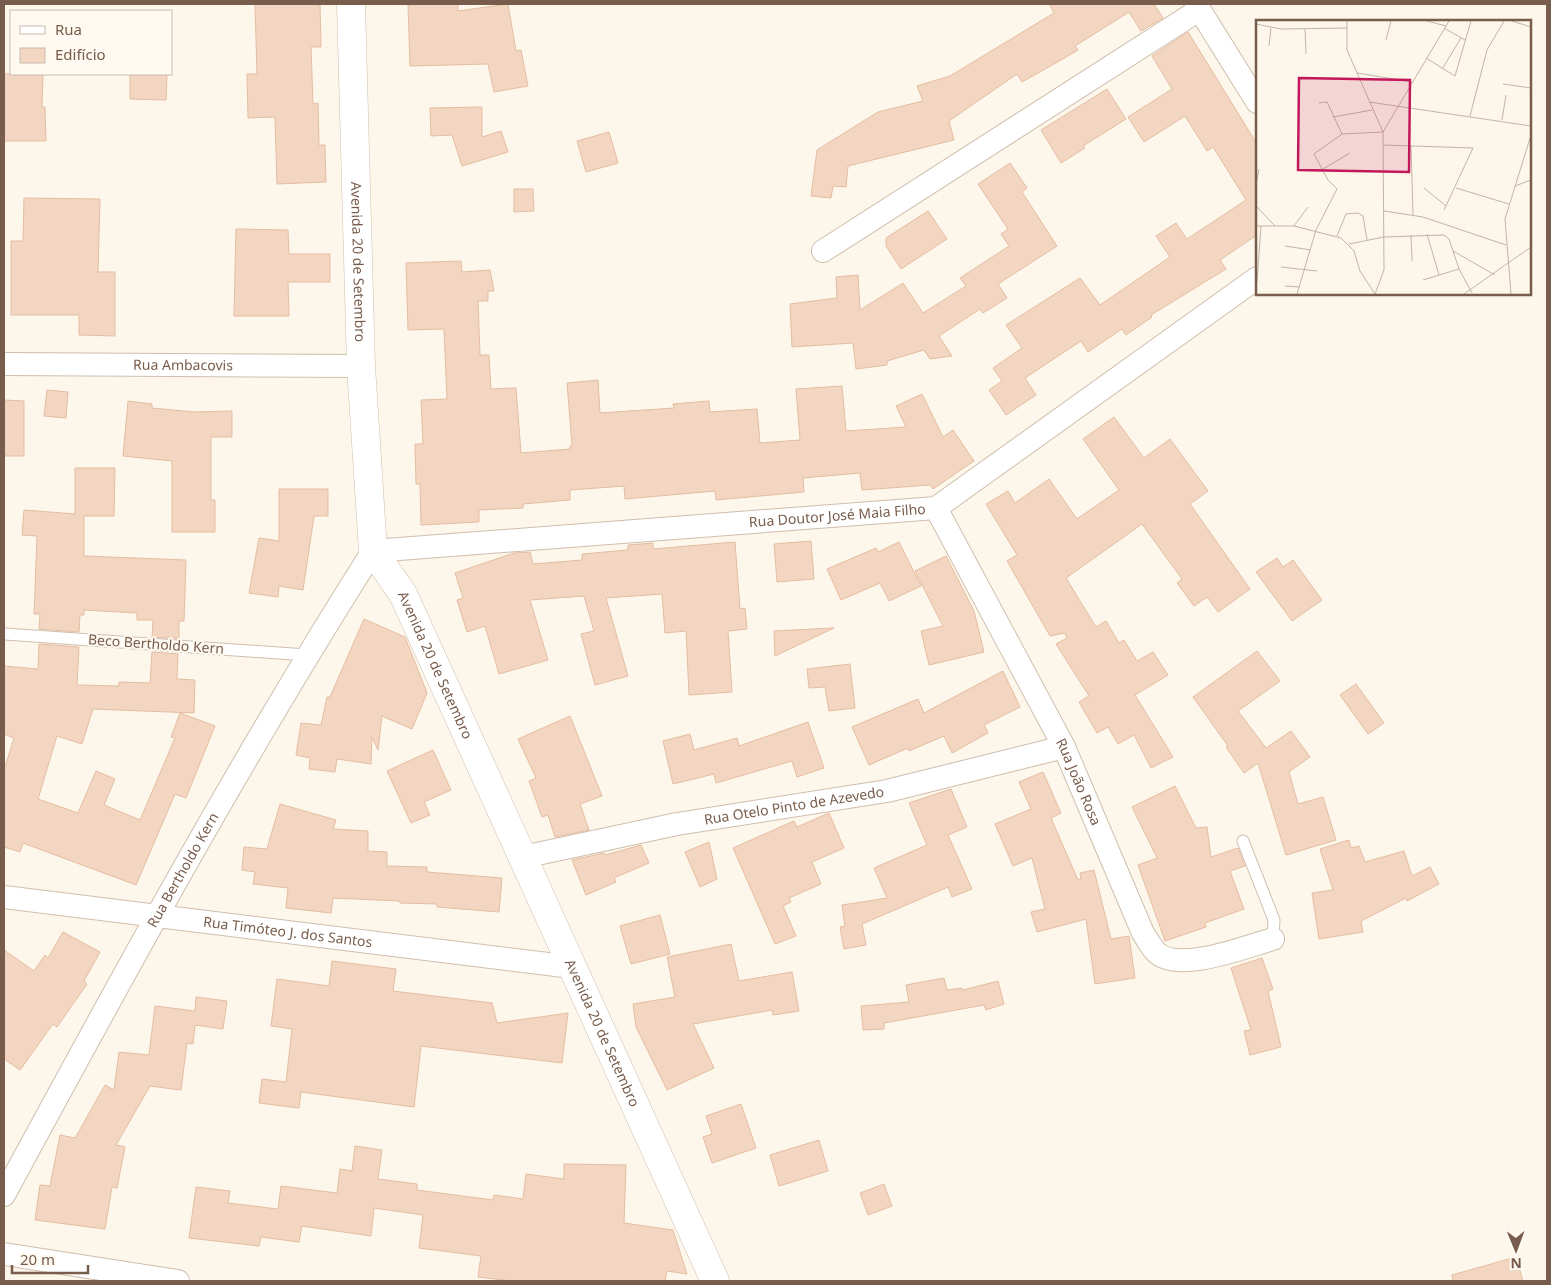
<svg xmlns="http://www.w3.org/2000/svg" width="1551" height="1285" viewBox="0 0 1551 1285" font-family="'Noto Sans',sans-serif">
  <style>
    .building { fill: #f3d6c1; stroke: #e5bda1 }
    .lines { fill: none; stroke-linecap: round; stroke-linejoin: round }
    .service-casing { stroke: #d0beae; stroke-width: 13 }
    .minor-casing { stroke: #d0beae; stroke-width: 24 }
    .tertiary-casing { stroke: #d0beae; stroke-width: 29 }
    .service { stroke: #fff; stroke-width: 11 }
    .minor { stroke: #fff; stroke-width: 22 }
    .tertiary { stroke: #fff; stroke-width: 28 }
    .labels { text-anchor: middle; stroke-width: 4; stroke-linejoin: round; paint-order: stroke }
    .street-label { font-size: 14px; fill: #795d4c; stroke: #fffaf1 }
    .inset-road { fill: none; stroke: #c4b4a6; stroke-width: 1 }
    .view { fill: #c2185b; fill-opacity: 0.15; stroke: #c2185b; stroke-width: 2.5 }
    .inset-edge { fill: none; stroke: #795d4c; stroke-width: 2.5 }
  </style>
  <rect width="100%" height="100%" fill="#fdf6ea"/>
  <g class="building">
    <path d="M255,4H320L321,47H311L313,104L318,103L319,145H325L326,182L277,184L275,117L248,118L247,74H257Z"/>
    <path d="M408,4H458V11L508,4L516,51L521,50L528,86L494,92L488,64L410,66Z"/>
    <path d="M1049,4H1154L1163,18L1141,31L1129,12L1075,46L1078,50L1061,60L1022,82L1017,74L949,121L954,140L848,166L846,187L833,186L831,198L811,196L817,150L878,112L923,101L917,86L950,76L1054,13Z"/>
    <path d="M1188,32L1257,144V235L1220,260L1226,269L1151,315L1152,317L1126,335L1122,329L1088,352L1081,341L1025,378L1036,395L1006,415L989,390L1002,381L993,368L1022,348L1006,325L1080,278L1100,305L1170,257L1156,236L1176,223L1187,239L1246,200L1213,147L1207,151L1185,116L1144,142L1128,117L1172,89L1152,56Z"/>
    <path d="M4,74H43L42,107H45L46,141H4Z"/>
    <path d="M130,74H167L166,100L130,99Z"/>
    <path d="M1107,89L1126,119L1083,146L1085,148L1061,163L1041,130Z"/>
    <path d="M482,107V137L501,131L508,152L462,166L452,135L431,136L430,108Z"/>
    <path d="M609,132L618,163L586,172L577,141Z"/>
    <path d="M1010,163L1027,188L1022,192L1057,246L998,284L1007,298L983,313L980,309L939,336L952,356L930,359L924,350L887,361V365L856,369L853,343L792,347L790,304L837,298L836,277L858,275L860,310L903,283L923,313L966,286L960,278L1009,246L1001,234L1008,229L978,184Z"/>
    <path d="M514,189H533L534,211L514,212Z"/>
    <path d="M24,198L100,199L98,272H115V336L79,335V315H11V241H23Z"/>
    <path d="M928,211L947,239L901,269L886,246V238Z"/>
    <path d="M236,229L288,230L289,254H330V282H288L289,316H234Z"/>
    <path d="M461,261L462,272L490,270L494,291H488V301H478L480,355H489L491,389L516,388L521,453L570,449V446L572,445L567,383L598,380L600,413L674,408L673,404L709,401L710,412L757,409L760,443L800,440L796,389L842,386L846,431L906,427L896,406L922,394L943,437L953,430L974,461L933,489L930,485L862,490L860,473L803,478L804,492L716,500L715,491L625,499L624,486L570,490V500L523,504V508L479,510V522L421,525L420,484H416L415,444H423L421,400L447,399L444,329L408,330L406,263Z"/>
    <path d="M47,390L68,392L66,418L44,416Z"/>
    <path d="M4,400L24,401V456H4Z"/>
    <path d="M128,401L152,404V408L194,412L232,411V437H211V500H215V532H172V461L123,456Z"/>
    <path d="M1114,417L1144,458L1170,439L1208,491L1190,504L1250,589L1218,612L1207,597L1194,606L1177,583L1182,579L1142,524L1066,578L1096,627L1106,621L1119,643L1124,640L1137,661L1153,652L1168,675L1135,695L1173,757L1151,768L1134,735L1118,744L1108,727L1097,733L1079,702L1089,696L1056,644L1067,638L1065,633L1050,636L1007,561L1017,555L986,504L1008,491L1015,503L1049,479L1077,519L1119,490L1083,439Z"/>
    <path d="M75,468H115L114,516H84V556L186,560L184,621H179V639L152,637L153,620H137V613L84,610V615H80L79,632L39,629L40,614H34L37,536L22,535L24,510L75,514Z"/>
    <path d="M279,489H328V516H314L303,590L279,586L278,597L249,593L259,538L279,541Z"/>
    <path d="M811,541L814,579L777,582L774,544Z"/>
    <path d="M735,542L740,609L745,608L747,629L728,631L732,692L689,695L686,631L665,633L662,594L606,598L628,676L595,685L581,634L594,631L584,596L530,600L548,660L499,674L485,626L467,632L457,600L463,598L455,573L514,553L530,552L533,564L582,560V554L628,550V545L653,543V549Z"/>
    <path d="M899,542L921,586L889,601L880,583L841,600L827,569L876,548L878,552Z"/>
    <path d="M946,556L974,611L984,652L929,665L921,631L943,626L915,571Z"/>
    <path d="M1277,558L1283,567L1293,560L1322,600L1292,621L1256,572Z"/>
    <path d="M364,619L405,637L427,693L412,729L382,716L378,750L372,737L371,764L337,759L335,772L309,769L310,758L296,755L301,723L321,725L327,697H330Z"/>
    <path d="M834,628L775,656L774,631Z"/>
    <path d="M39,644L79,647L77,685L119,686V682L150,683L152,652L178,654L177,679L195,680L194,713L93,709L82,744L57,736L38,799L78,813L96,771L115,779L104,805L140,820L175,738L171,737L180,713L215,726L186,798L175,794L136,885L23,843L20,852L4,847V770L14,738L4,734V666L38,669Z"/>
    <path d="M1257,651L1280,681L1238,711L1266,748L1291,731L1310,757L1289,772L1298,804L1323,797L1336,840L1286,855L1258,763L1244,773L1226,747L1228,746L1193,697Z"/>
    <path d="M850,664L855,708L829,711L825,687L809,688L807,669Z"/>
    <path d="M1003,671L1020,707L984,725L988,733L952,753L944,736L909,751L908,748L869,765L852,727L918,699L924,713Z"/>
    <path d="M1356,684L1384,723L1368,734L1340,695Z"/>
    <path d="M570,716L602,796L580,804L589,830L555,837L548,815L542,817L529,781L536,778L518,739Z"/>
    <path d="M808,722L824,768L797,777L792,761L716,783L714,774L673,784L663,741L690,734L694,750L737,738L739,746Z"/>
    <path d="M433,750L451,790L424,802L430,815L411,823L387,771Z"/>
    <path d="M1043,772L1061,813L1051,818L1078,880L1081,879L1080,873L1094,870L1111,939L1129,936L1135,978L1095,984L1086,919L1037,932L1031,912L1045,909L1032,858L1013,866L995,824L1031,809L1019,782Z"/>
    <path d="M1175,786L1196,828L1207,827L1211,857L1238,848L1245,866L1230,871L1244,909L1205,923L1206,927L1165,941L1138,865L1157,858L1132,807Z"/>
    <path d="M951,789L967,827L948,835L972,889L952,897L948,887L862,924L866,945L844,949L840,927L845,926L842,905L887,898L874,868L927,845L909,803Z"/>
    <path d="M280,804L336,820L333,829L368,831V851L387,852V866L427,867V872L502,878L499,912L437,907V904L400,903V901L333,898L331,913L286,908L288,888L253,884L255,872L242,870L244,847L267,849Z"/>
    <path d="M829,813L844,848L812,862L821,884L789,898L791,902L783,906L796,936L775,944L733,848L794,821L797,827Z"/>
    <path d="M1349,840L1351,848L1359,846L1365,862L1404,851L1412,876L1430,867L1439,884L1407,901L1406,898L1361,921L1363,932L1319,939L1312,893L1333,890L1320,849Z"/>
    <path d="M709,842L717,879L700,887L685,852Z"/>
    <path d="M641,845L649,863L614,878L616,882L586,895L572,860L604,853L605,855Z"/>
    <path d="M660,915L670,954L631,964L620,926Z"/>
    <path d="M63,932L100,952L84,981L87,984L57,1027L53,1024L20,1070L4,1059V950L34,971L45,955L48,958Z"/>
    <path d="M731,944L739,981L792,972L799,1011L773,1015L772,1010L693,1024L714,1068L667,1090L636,1027L633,1004L675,997L667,957Z"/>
    <path d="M1262,958L1273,989L1268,991L1281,1047L1250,1055L1244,1031L1251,1030L1231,968Z"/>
    <path d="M332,961L396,969L393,991L492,1003L497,1023L568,1013L562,1063L421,1046L414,1107L301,1092L299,1108L259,1103L262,1079L286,1082L292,1029L271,1026L277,979L329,986Z"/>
    <path d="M944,978L947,990L962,988L963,990L998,981L1004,1004L986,1010L984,1005L884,1023V1029L863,1030L861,1006L909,1002L906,985Z"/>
    <path d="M196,997L227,1001L223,1029L195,1025L193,1044L187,1043L181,1090L150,1086L116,1145L125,1147L117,1188L112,1187L105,1229L35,1220L40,1185L50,1186L60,1135L75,1138L105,1085L114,1090L119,1052L149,1055L155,1006L195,1011Z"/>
    <path d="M741,1104L756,1148L712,1163L703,1137L712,1134L706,1116Z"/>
    <path d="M819,1140L828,1171L779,1186L770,1155Z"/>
    <path d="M355,1146L382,1150L378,1179L417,1184V1190L493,1200L494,1195L523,1199L526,1174L564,1179V1164L626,1165L624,1223L673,1230L687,1274L667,1271L665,1281H513L478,1277L481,1256L419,1248L423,1215L374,1208L371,1236L302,1226L299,1242L261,1237L259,1246L189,1238L196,1187L230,1191L228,1203L278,1209L281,1186L337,1193L340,1169L352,1171Z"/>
    <path d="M884,1184L892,1206L868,1215L860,1193Z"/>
    <path d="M1516,1257L1523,1281H1453L1452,1275Z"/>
  </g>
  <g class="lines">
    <defs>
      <g id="service">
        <path d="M5,634L307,655"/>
        <path d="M1243,841L1274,920L1273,939"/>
      </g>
      <g id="minor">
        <path d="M1196,4L1257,102"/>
        <path d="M823,251L1199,10"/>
        <path id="s1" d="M4,364L361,366"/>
        <path id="s2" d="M936,508L1064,747L1143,933C1147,939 1151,947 1156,952C1178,974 1247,946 1273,939"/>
        <path id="s3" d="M523,857L677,824L887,791L1064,747"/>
        <path id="s4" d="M4,897L572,967"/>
        <path id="s5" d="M4,1195C122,977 240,760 373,551L936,508L1257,278"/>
        <path d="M4,1254L178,1281"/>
      </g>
      <g id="tertiary">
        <path id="s6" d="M351,4L361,366L373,551L403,594L715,1281"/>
      </g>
    </defs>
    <use href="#service" class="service-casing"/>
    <use href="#minor" class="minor-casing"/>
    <use href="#tertiary" class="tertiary-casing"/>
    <use href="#service" class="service"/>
    <use href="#minor" class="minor"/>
    <use href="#tertiary" class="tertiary"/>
  </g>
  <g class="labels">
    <g class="street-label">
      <text dy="5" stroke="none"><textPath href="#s6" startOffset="258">Avenida 20 de Setembro</textPath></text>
      <text dy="5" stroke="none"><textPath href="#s1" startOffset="179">Rua Ambacovis</textPath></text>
      <text dy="5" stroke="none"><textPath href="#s5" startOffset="1208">Rua Doutor José Maia Filho</textPath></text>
      <text transform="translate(156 644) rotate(4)" y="5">Beco Bertholdo Kern</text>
      <text dy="5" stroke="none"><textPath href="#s6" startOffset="678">Avenida 20 de Setembro</textPath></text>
      <text dy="5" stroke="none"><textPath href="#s2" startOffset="309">Rua João Rosa</textPath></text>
      <text dy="5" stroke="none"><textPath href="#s3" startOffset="276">Rua Otelo Pinto de Azevedo</textPath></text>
      <text dy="5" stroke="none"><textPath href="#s5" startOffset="371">Rua Bertholdo Kern</textPath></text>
      <text dy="5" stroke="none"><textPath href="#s4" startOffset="286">Rua Timóteo J. dos Santos</textPath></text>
      <text dy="5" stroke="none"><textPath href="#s6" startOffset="1082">Avenida 20 de Setembro</textPath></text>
    </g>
  </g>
  <g transform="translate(1256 20)">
    <rect width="275" height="275" fill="#fdf6ea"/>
    <path class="inset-road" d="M91,1V30L127,112L128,250L119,274M171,1L190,6M256,1L275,7M0,4L25,9L91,8M188,8L209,20M49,9L50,34M130,20L135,1M13,26L15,8M170,38L199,56L215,1M186,49L205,18M101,53L156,62M247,64L275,68M113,82L275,106M63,83L71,82L86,114M214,96L231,30L248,1M77,97L116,90M246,100L250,75M127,112L193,1M127,125L217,128L188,190M155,126L157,195M67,149L94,133M0,164L3,149M259,166L275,160M168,168L190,186M200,168L253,184M0,186L19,206M128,191L167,197L250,225M0,206H38L85,218L98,231L104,251L119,274M38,206L52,187M171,214L183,255M155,215L156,241M81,216L90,194L102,193L107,196L111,220M93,224L128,217L188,215L193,219L203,249L216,273M29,226L55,230M197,231L239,255M25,247L61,251M167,260L203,249M1,262L5,206M29,266L44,267M41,274L60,210L81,169L72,160L58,134L86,114L127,112M208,274L275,227M255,274L249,199L275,115"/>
    <path class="view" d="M43,58L154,60L153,152L42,150Z"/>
    <rect width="275" height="275" class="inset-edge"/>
  </g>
  <rect width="1551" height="1285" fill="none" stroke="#795d4c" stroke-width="10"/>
  <rect x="10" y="10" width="162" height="65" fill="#fffaf1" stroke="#c9bbaf"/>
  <rect x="20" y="26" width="25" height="8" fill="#ffffff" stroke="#c9bbaf"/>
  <text x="55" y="35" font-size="15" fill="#795d4c">Rua</text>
  <rect x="20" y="48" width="25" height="15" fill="#f3d6c1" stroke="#c9bbaf"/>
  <text x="55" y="60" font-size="15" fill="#795d4c">Edifício</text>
  <g transform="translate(1516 1250) rotate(179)" stroke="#fffaf1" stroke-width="4" paint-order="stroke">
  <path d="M0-4L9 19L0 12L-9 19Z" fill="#795d4c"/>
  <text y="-8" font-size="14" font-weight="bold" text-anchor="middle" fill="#795d4c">N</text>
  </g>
  <path d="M12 1265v8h76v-8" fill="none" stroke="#795d4c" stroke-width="2.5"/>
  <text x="20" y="1265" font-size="15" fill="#795d4c" stroke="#fffaf1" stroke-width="4" paint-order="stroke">20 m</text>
</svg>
